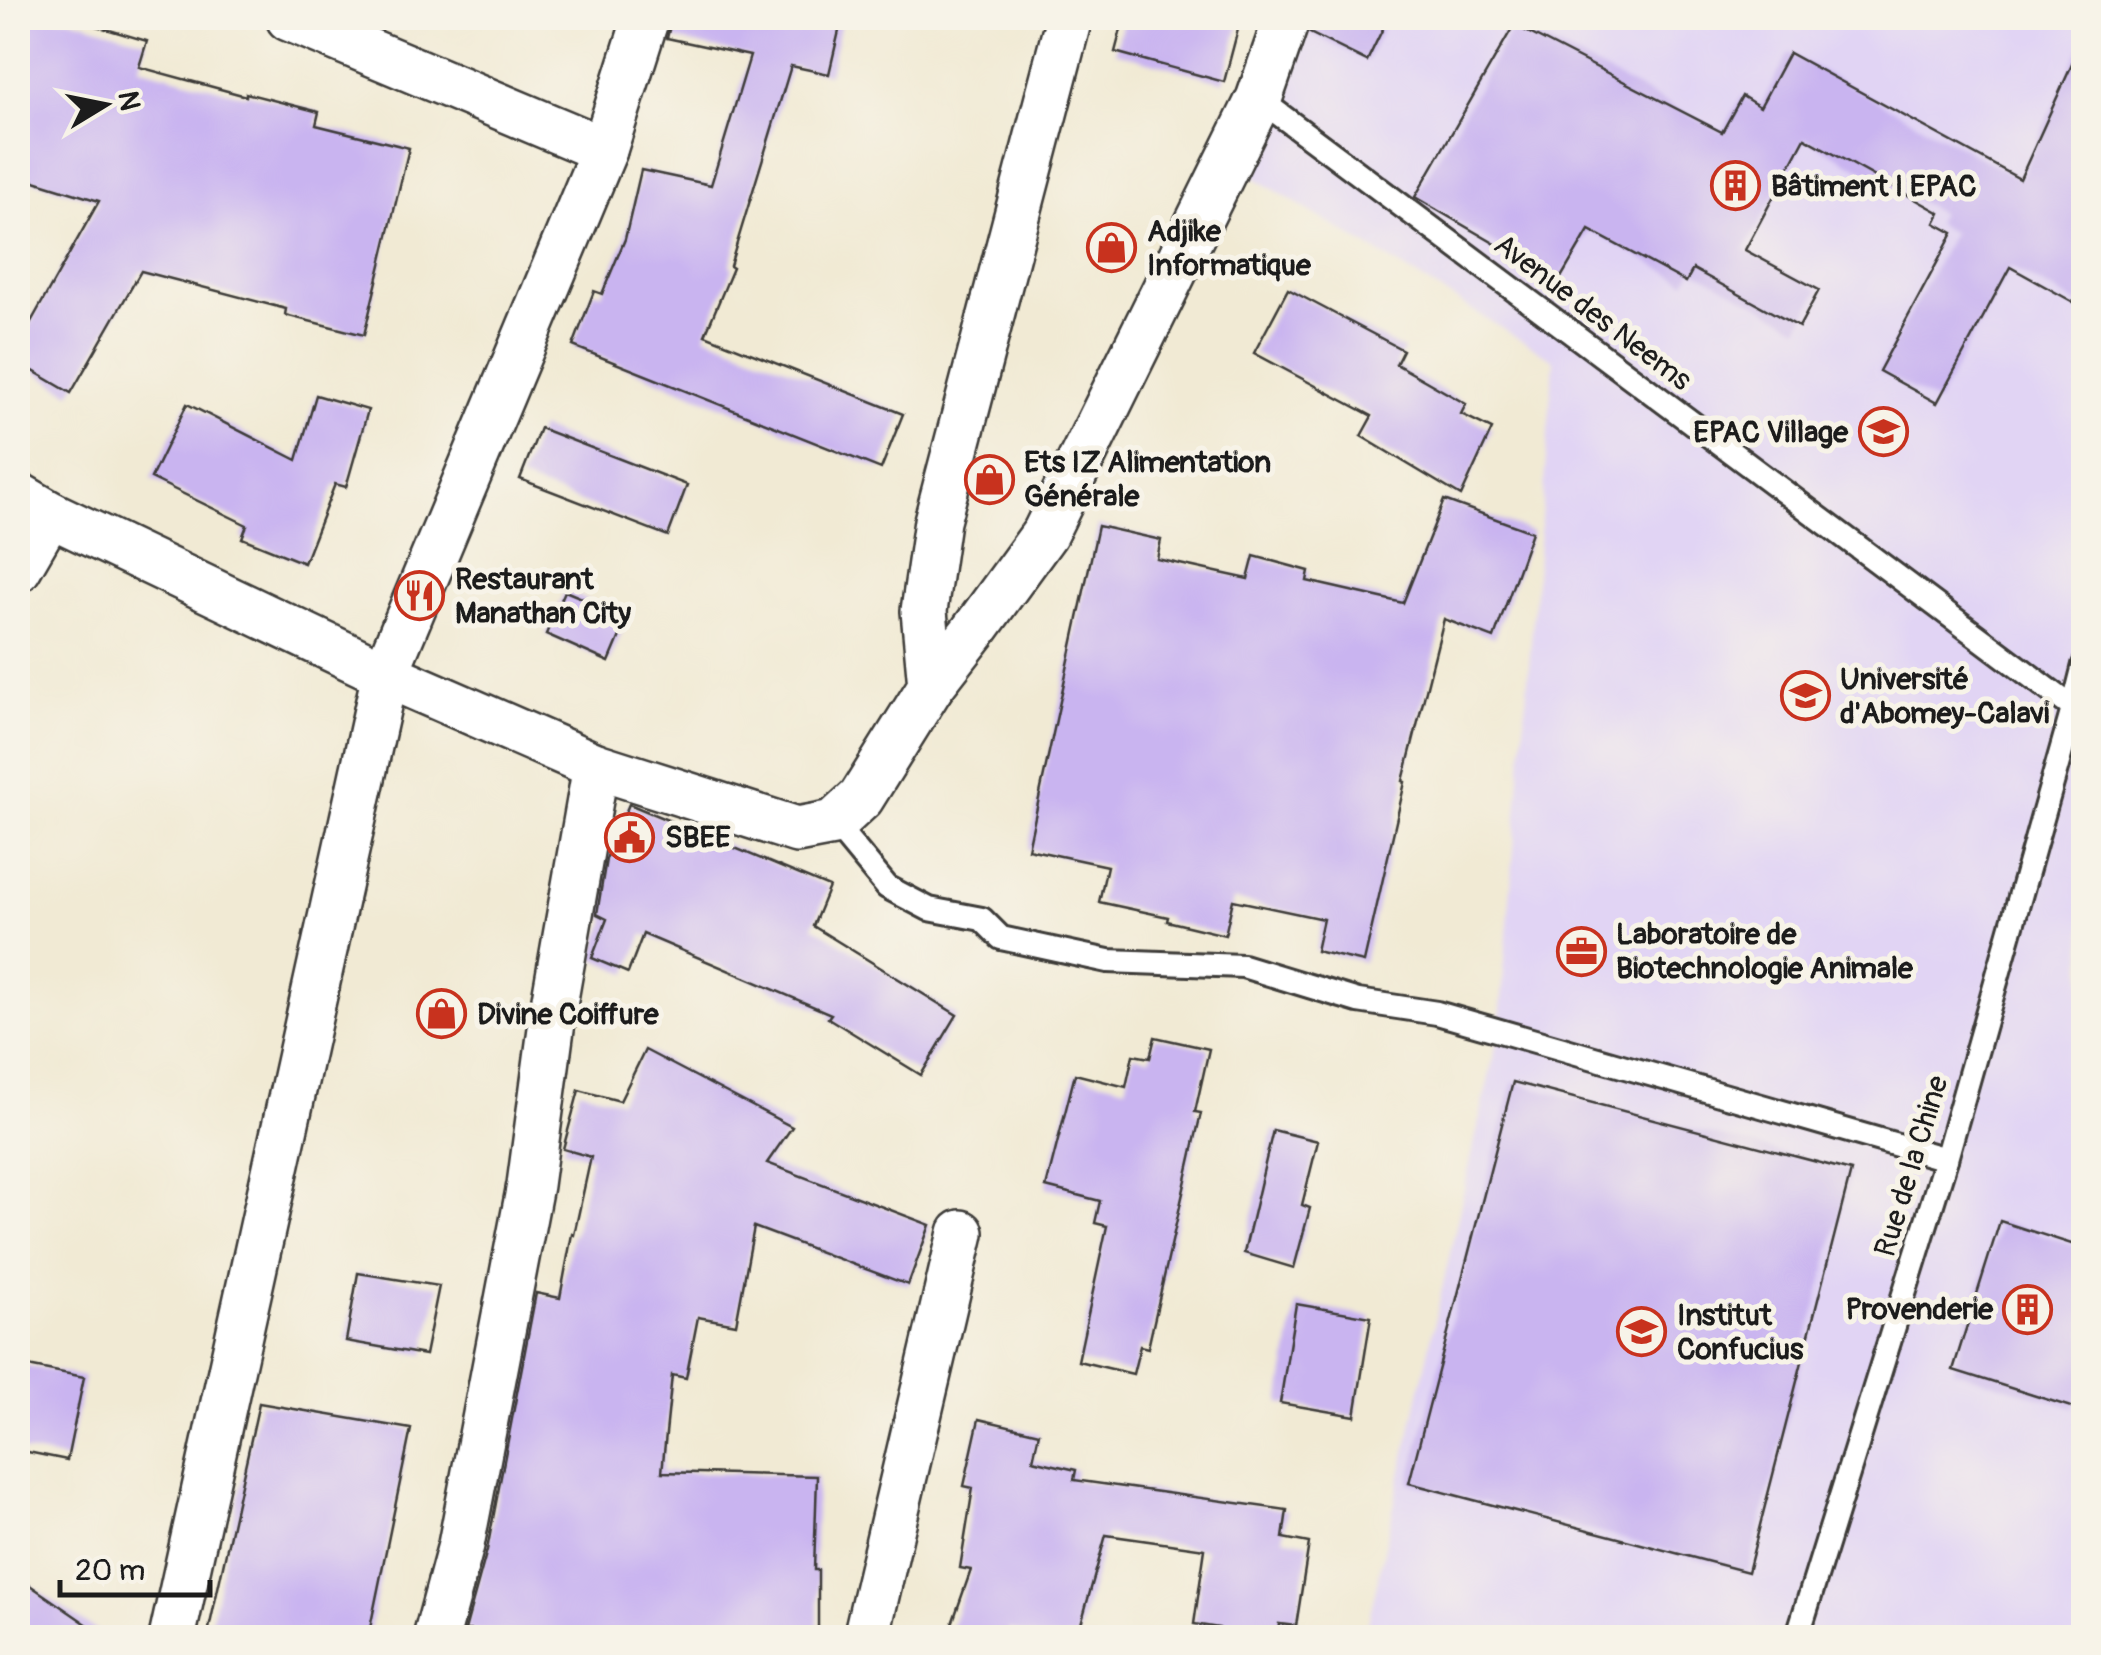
<svg xmlns="http://www.w3.org/2000/svg" width="2101" height="1655" viewBox="0 0 2101 1655" font-family="Pangolin,sans-serif">
  <style>
    .built { fill: #e1d4f4 }
    .building { fill: #c9b4f0 }
    .lines { fill: none; stroke-linecap: round; stroke-linejoin: round }
    .lane-casing { stroke: #3c3b38; stroke-width: 28 }
    .street-casing { stroke: #3c3b38; stroke-width: 50 }
    .lane { stroke: #fff; stroke-width: 22 }
    .street { stroke: #fff; stroke-width: 45 }
    .labels { text-anchor: middle; stroke-width: 10; stroke-linejoin: round; paint-order: stroke }
    .poi-label { font-size: 30px; font-weight: bold; fill: #1c1c1c; stroke: #f7f3e8; text-anchor: start }
    .street-label { font-size: 30px; fill: #1c1c1c; stroke: #f7f3e8 }
  </style>
  <rect width="100%" height="100%" fill="#f7f3e8"/>
  <filter id="ink" filterUnits="userSpaceOnUse"><feTurbulence type="fractalNoise" baseFrequency=".01" numOctaves="2"/><feDisplacementMap in="SourceGraphic" scale="20" xChannelSelector="R" yChannelSelector="G"/><feConvolveMatrix kernelMatrix="1 2 1 2 8 2 1 2 1" color-interpolation-filters="sRGB"/></filter>
  <filter id="wash" filterUnits="userSpaceOnUse"><feTurbulence type="fractalNoise" baseFrequency=".0048" numOctaves="4" result="noise"/><feDisplacementMap in="SourceGraphic" scale="40" xChannelSelector="R" yChannelSelector="G"/><feGaussianBlur stdDeviation="2.25" result="paint"/><feColorMatrix in="noise" values="0 0 0 0 0 0 0 0 0 0 0 0 0 0 0 0 0 1.4 0 .05"/><feComposite in="paint" operator="in"/></filter>
  <g filter="url(#wash)">
    <rect width="100%" height="100%" fill="#f1ead4"/>
    <path class="built" d="M1310,18H2083V1637H1365L1499,1032L1554,360L1247,173Z"/>
    <g id="blocks">
      <g class="building">
        <path d="M18,18H69L147,41L139,67L246,96V93L319,112L316,125L409,148L364,335L285,315L286,309L141,271L71,393L18,362V345L99,201L18,176Z"/>
        <path d="M672,18H842L829,74L791,66L730,266L733,268L705,335L903,414L881,469L573,346L594,291L602,294L625,239L641,170L711,185L750,56L667,38Z"/>
        <path d="M1124,18H1241L1224,82L1115,52Z"/>
        <path d="M1313,18H1388L1367,61L1310,33Z"/>
        <path d="M1514,25L1722,132L1742,96L1760,107L1789,53L2020,179L2084,38V308L2010,267L1937,403L1879,371L1953,233L1935,223L1940,213L1805,138L1745,250L1819,290L1799,327L1693,269L1686,282L1589,230L1559,281L1415,197Z"/>
        <path d="M1288,289L1403,350L1396,364L1466,404L1461,414L1492,429L1461,496L1361,436L1372,416L1254,353Z"/>
        <path d="M316,395L368,410L346,487L335,484L304,563L242,538L247,525L151,478L187,404L297,460Z"/>
        <path d="M540,428L687,485L668,536L520,479Z"/>
        <path d="M1444,500L1532,532L1494,638L1444,619L1403,781L1405,782L1364,962L1316,951L1323,919L1233,900L1225,935L1167,921L1168,917L1099,902L1107,866L1028,849L1098,526L1161,540L1157,559L1248,579L1254,556L1309,571L1307,581L1403,603Z"/>
        <path d="M565,591L628,617L609,662L546,634Z"/>
        <path d="M629,804L829,887L813,926L957,1015L921,1075L828,1018L831,1014L643,934L628,973L592,958L607,919L597,914L606,859Z"/>
        <path d="M1155,1037L1209,1049L1195,1112L1201,1113L1148,1348L1140,1346L1133,1374L1078,1361L1107,1226L1095,1223L1100,1201L1046,1187L1075,1074L1126,1087L1133,1055L1150,1058Z"/>
        <path d="M645,1050L792,1127L767,1163L930,1225L908,1285L754,1227L736,1324L698,1317L686,1378L672,1375L662,1472L817,1476L814,1570H818V1638H602L465,1630L487,1550L536,1293L560,1298L572,1234L574,1235L591,1157L563,1149L579,1090L620,1101Z"/>
        <path d="M1513,1082L1851,1171L1748,1572L1409,1483Z"/>
        <path d="M1273,1130L1318,1141L1302,1205L1310,1208L1294,1268L1244,1253Z"/>
        <path d="M2000,1221L2084,1248V1376L2074,1408L1953,1370Z"/>
        <path d="M358,1273L439,1286L425,1355L346,1341Z"/>
        <path d="M1296,1304L1371,1317L1355,1416L1280,1403Z"/>
        <path d="M18,1364L84,1377L67,1460L18,1450Z"/>
        <path d="M259,1403L411,1429L368,1638H207Z"/>
        <path d="M979,1419L1039,1433L1033,1460L1076,1470L1074,1480L1287,1510L1283,1538L1309,1543L1296,1626L1279,1624L1277,1638H1217L1219,1628L1194,1624L1205,1549L1106,1535L1077,1638H1038L1009,1629L1006,1638H947L971,1570L960,1568L973,1488L964,1486Z"/>
        <path d="M18,1577L107,1638H18Z"/>
      </g>
    </g>
  </g>
  <g filter="url(#ink)">
    <use href="#blocks" fill-opacity="0" stroke="#3c3b38" stroke-width="2.5"/>
    <g class="lines">
      <defs>
        <g id="lane">
          <path d="M1259,99L2084,716"/>
          <path d="M834,823L887,887L929,909L982,919L1001,938L1108,961L1243,966L1358,1001L1437,1013L1946,1159"/>
          <path d="M1797,1638L1946,1159L2073,709L2084,665"/>
        </g>
        <g id="street">
          <path d="M289,18L604,150"/>
          <path d="M18,495L50,514L385,674L596,766L797,830L834,823L861,798L931,686L973,632L1045,533L1259,99L1287,18"/>
          <path d="M18,569L50,514"/>
          <path d="M931,686L924,611L937,521L1069,18"/>
          <path d="M172,1638L385,674L604,150L646,18"/>
          <path d="M436,1638L461,1545L530,1185L555,999L596,766"/>
          <path d="M866,1638L961,1233"/>
        </g>
      </defs>
      <use href="#lane" class="lane-casing"/>
      <use href="#street" class="street-casing"/>
      <use href="#lane" class="lane"/>
      <use href="#street" class="street"/>
    </g>
  </g>
  <defs>
    <symbol id="building-ring" viewBox="-11 -11 22 22"><circle r="9.5" fill="#f7f3e8" stroke="#c8321e" stroke-width="1.5"/><path d="M-4-6H4V6H1V3H-1V6H-4ZM-2.5-4.3h1.7v1.8h-1.7ZM.8-4.3h1.7v1.8H.8ZM-2.5-1h1.7V.8h-1.7ZM.8-1h1.7V.8H.8Z" fill="#c8321e"/></symbol>
    <symbol id="shop-ring" viewBox="-11 -11 22 22"><circle r="9.5" fill="#f7f3e8" stroke="#c8321e" stroke-width="1.5"/><path d="M-5-2.5h2.3a2.7 3.5 0 0 1 5.4 0H5L5.5 6h-11ZM-1.5-2.5h3a1.5 2.3 0 0 0-3 0Z" fill="#c8321e"/></symbol>
    <symbol id="university-ring" viewBox="-11 -11 22 22"><circle r="9.5" fill="#f7f3e8" stroke="#c8321e" stroke-width="1.5"/><path d="M0-5L7-2L0 1L-7-2ZM-4 1L0 2.5L4 1V4Q0 6-4 4Z" fill="#c8321e"/></symbol>
    <symbol id="restaurant-ring" viewBox="-11 -11 22 22"><circle r="9.5" fill="#f7f3e8" stroke="#c8321e" stroke-width="1.5"/><path d="M-5-6h1v4h1v-4h1v4h1v-4h1v5L-1.5 .5V6h-2V.5L-5-1ZM5-6V6H3V1.5H1.5Q1.5-4 5-6Z" fill="#c8321e"/></symbol>
    <symbol id="civic-ring" viewBox="-11 -11 22 22"><circle r="9.5" fill="#f7f3e8" stroke="#c8321e" stroke-width="1.5"/><path d="M-.6-6.5H3V-4.5H.6V-3L4-1V1h2V6H-6V1h2V-1L-.6-3ZM-1.2 2.5V6h2.4V2.5Z" fill="#c8321e"/></symbol>
    <symbol id="office-ring" viewBox="-11 -11 22 22"><circle r="9.5" fill="#f7f3e8" stroke="#c8321e" stroke-width="1.5"/><path d="M-6-3h4V-5.5h4V-3h4V5H-6ZM-1-4.5V-3h2v-1.5ZM-6 0V1H6V0Z" fill="#c8321e"/></symbol>
  </defs>
  <g fill-rule="evenodd">
    <use href="#building-ring" x="1708" y="158" width="55" height="55"/>
    <use href="#shop-ring" x="1084" y="220" width="55" height="55"/>
    <use href="#university-ring" x="1856" y="404" width="55" height="55"/>
    <use href="#shop-ring" x="962" y="452" width="55" height="55"/>
    <use href="#restaurant-ring" x="392" y="568" width="55" height="55"/>
    <use href="#university-ring" x="1778" y="668" width="55" height="55"/>
    <use href="#civic-ring" x="602" y="810" width="55" height="55"/>
    <use href="#office-ring" x="1554" y="924" width="55" height="55"/>
    <use href="#shop-ring" x="414" y="986" width="55" height="55"/>
    <use href="#building-ring" x="2000" y="1282" width="55" height="55"/>
    <use href="#university-ring" x="1614" y="1304" width="55" height="55"/>
  </g>
  <g class="labels">
    <g class="poi-label">
      <text x="1771" y="196">Bâtiment I EPAC</text>
      <text x="1147" y="241">Adjike<tspan x="1147" dy="34">Informatique</tspan></text>
      <text x="1848" y="442" text-anchor="end">EPAC Village</text>
      <text x="1024" y="472">Ets IZ Alimentation<tspan x="1024" dy="34">Générale</tspan></text>
      <text x="455" y="589">Restaurant<tspan x="455" dy="34">Manathan City</tspan></text>
      <text x="1840" y="689">Université<tspan x="1840" dy="34">d'Abomey-Calavi</tspan></text>
      <text x="665" y="847">SBEE</text>
      <text x="1616" y="944">Laboratoire de<tspan x="1616" dy="34">Biotechnologie Animale</tspan></text>
      <text x="477" y="1024">Divine Coiffure</text>
      <text x="1993" y="1319" text-anchor="end">Provenderie</text>
      <text x="1677" y="1325">Institut<tspan x="1677" dy="34">Confucius</tspan></text>
    </g>
    <g class="street-label">
      <text transform="translate(1593 312) rotate(37)" y="10">Avenue des Neems</text>
      <text transform="translate(1911 1166) rotate(-73)" y="10">Rue de la Chine</text>
    </g>
  </g>
  <rect width="2101" height="1655" fill="none" stroke="#f7f3e8" stroke-width="60"/>
  <g transform="translate(105 105) rotate(80)" stroke="#f7f3e8" stroke-width="8" paint-order="stroke">
  <path d="M0-8L18 38L0 25L-18 38Z" fill="#1c1c1c"/>
  <text y="-15" font-size="28" font-weight="bold" text-anchor="middle" fill="#1c1c1c">N</text>
  </g>
  <path d="M60 1580v15h150v-15" fill="none" stroke="#1c1c1c" stroke-width="5"/>
  <text x="75" y="1580" font-size="30" fill="#1c1c1c" stroke="#f7f3e8" stroke-width="8" paint-order="stroke">20 m</text>
</svg>
